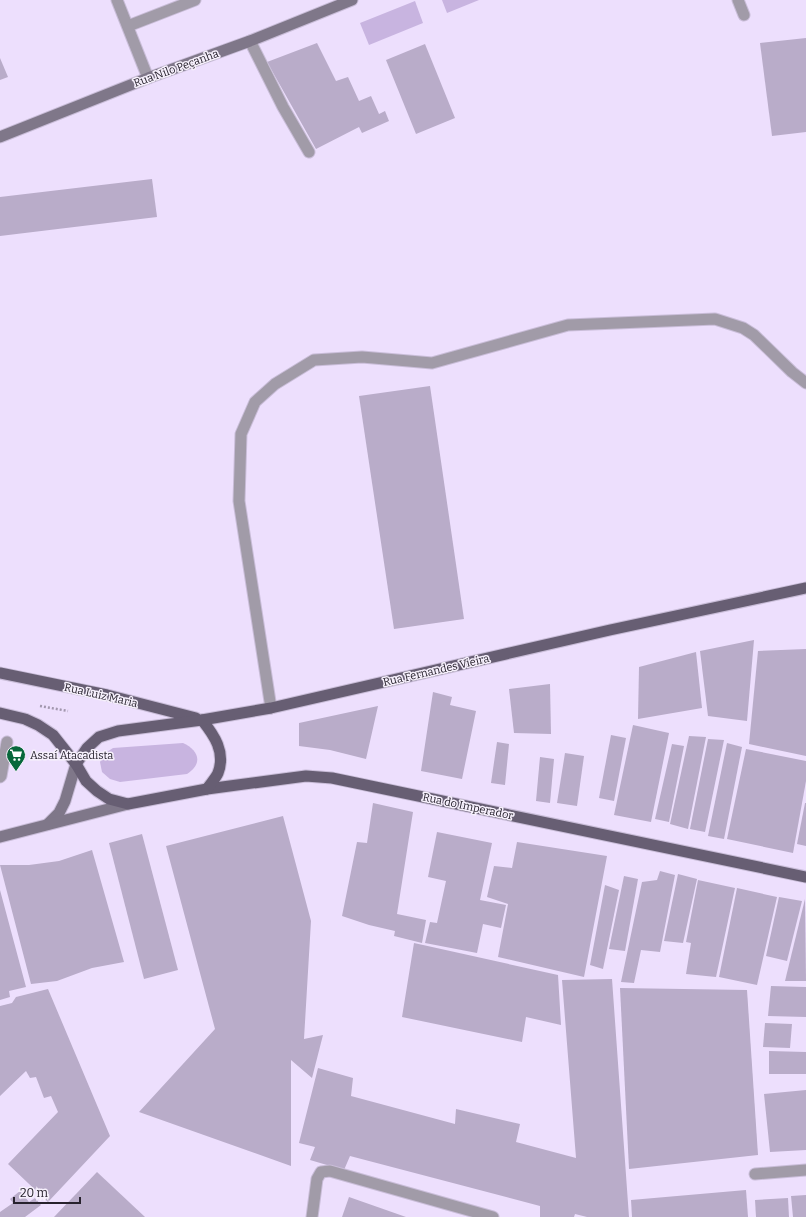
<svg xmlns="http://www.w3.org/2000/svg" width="806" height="1217" viewBox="0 0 806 1217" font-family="Bitter,serif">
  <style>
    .green { fill: #c8b4e0 }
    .building { fill: #b9acc9 }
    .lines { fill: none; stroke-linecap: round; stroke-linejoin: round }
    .service-casing { stroke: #c9bdd8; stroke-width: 13 }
    .minor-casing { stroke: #c9bdd8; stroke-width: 13 }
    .secondary-casing { stroke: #c9bdd8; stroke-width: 13 }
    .primary-casing { stroke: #c9bdd8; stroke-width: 13 }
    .path { stroke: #a297ae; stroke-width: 2.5; stroke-dasharray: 2 2; stroke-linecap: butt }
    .service { stroke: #a19ba8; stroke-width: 11 }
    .minor { stroke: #a19ba8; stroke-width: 11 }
    .secondary { stroke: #7f7789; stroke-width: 11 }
    .primary { stroke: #675e73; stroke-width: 11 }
    .labels { text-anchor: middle; stroke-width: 3; stroke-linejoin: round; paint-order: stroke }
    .street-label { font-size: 11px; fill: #27222d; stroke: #f6f0fc }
    .poi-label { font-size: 11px; fill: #27222d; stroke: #f6f0fc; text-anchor: start }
  </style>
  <rect width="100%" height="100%" fill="#eddffd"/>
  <g class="green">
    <path d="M442,0H479L447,13Z"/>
    <path d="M415,1L423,23L369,45L360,23Z"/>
    <path d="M183,743C198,750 204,763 187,774L120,782L110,779L102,772L100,762L104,754L113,748Z"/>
  </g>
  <g class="building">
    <path d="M806,38V132L772,136L760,43Z"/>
    <path d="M317,43L336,81L348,77L359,101L371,96L379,114L385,111L389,121L362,133L359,127L316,149L267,62Z"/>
    <path d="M425,44L455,118L416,134L386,60Z"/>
    <path d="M0,58L8,77L0,80Z"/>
    <path d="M152,179L157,217L0,236V197Z"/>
    <path d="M430,386L464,619L394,629L359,396Z"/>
    <path d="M754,640L747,721L708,716L700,651Z"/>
    <path d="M806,649V756L749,744L758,651Z"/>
    <path d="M696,652L702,708L638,719L639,667Z"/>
    <path d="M550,684L551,734L514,733L509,689Z"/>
    <path d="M433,692L452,697L450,705L476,711L462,779L421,771Z"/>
    <path d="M378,706L366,759L330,750L299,746V723Z"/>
    <path d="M633,725L669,733L651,822L614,815Z"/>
    <path d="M611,735L626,738L614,801L599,798Z"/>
    <path d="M689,736L706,737L688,829L670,824Z"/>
    <path d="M708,739L724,740L705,832L690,829Z"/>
    <path d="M497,742L509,744L505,785L491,783Z"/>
    <path d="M727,743L742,747L724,839L708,836Z"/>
    <path d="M672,744L684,746L669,822L655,819Z"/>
    <path d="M746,749L806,761V781L793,853L727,839Z"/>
    <path d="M565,753L584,756L577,806L557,803Z"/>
    <path d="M540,757L554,759L550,803L536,801Z"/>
    <path d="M373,803L413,812L397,914L426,920L422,943L394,936L395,931L369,925L342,916L357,842L367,843Z"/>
    <path d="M805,803H806V846L797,844Z"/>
    <path d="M283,816L311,921L304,1039L323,1035L312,1078L291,1060V1166L139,1112L215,1029L166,846Z"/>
    <path d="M437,832L492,843L480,900L506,905L501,928L483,924L477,953L425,943L430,922L437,923L446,881L428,877Z"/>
    <path d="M142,834L178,970L144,979L109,843Z"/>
    <path d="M517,842L607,856L584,977L498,957L508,904L487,897L494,866L512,868Z"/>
    <path d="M92,850L124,962L92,968L57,981L31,984L0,865H29L59,861Z"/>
    <path d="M660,871L675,875L660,952L641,950L634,983L621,982L642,882L657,880Z"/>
    <path d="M678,874L697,879L683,943L664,941Z"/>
    <path d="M624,876L638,879L625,951L609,949Z"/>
    <path d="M698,880L735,888L716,977L686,974L691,943L686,942Z"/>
    <path d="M605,885L619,890L603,969L590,965Z"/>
    <path d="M737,888L777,897L757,985L719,977Z"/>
    <path d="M0,890L26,987L9,991L10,997L0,1000Z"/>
    <path d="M779,897L802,901L787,961L766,956Z"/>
    <path d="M805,899L806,981H785Z"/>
    <path d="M414,943L558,975L561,1025L526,1017L522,1042L402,1017Z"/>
    <path d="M612,979L629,1217H587L575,1214L574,1217H540V1206L350,1156L344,1170L310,1160L315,1147L299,1143L318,1068L353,1078L351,1096L455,1124L456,1109L520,1124L516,1142L576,1158L562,980Z"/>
    <path d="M771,986L806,987V1017L768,1016Z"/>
    <path d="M620,988L747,990L758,1155L629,1169Z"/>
    <path d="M48,989L110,1136L48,1202L8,1164L58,1112L51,1096L44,1098L36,1077L30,1078L26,1071L0,1096V1006L12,1003L16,997Z"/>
    <path d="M765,1023L792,1024L790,1048L763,1047Z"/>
    <path d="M769,1051L806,1052V1074H769Z"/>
    <path d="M806,1090V1150L770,1152L764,1094Z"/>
    <path d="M97,1172L145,1217H54Z"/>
    <path d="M746,1190L748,1217H632L631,1200Z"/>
    <path d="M20,1191L29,1202L35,1198L41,1205L25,1217H0V1212L13,1203L10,1199Z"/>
    <path d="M806,1195V1217H793L791,1196Z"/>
    <path d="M349,1197L406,1217H342Z"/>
    <path d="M788,1198L789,1217H756L755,1200Z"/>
  </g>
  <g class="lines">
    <defs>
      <g id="service">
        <path d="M117,0L148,78"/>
        <path d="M738,0L744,15"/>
        <path d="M128,26L195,0"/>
        <path d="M250,41L283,107L309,152"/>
        <path d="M271,708L239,501L241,434L255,402L275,384L314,360L362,357L432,363L568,325L715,319L743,328L754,335L792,372L806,383"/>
        <path d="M0,777L1,776L7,742"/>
        <path d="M312,1217L317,1179L321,1172L330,1171L493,1217"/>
      </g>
      <path id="minor" d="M755,1174L806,1170"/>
      <g id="secondary">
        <path d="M0,137L148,78L250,41L352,0"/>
        <path d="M48,824L59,813L65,801L76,764"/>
        <path d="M0,837L128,804"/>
      </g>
      <g id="primary">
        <path d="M0,673L107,695L196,718"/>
        <path d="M0,713L25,719L38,725L53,735L76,764L86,781L97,791L109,799L128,804L207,789L306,776L332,778L806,877"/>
        <path d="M202,720C214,735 226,752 218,773C216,778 210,784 207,789"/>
        <path d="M76,764L87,748L99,737L118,731L202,720L271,708L610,630L806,588"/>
      </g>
    </defs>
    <use href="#service" class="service-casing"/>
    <use href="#minor" class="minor-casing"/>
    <use href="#secondary" class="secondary-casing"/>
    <use href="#primary" class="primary-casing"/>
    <path class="path" d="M40,706L68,711"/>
    <use href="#service" class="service"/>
    <use href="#minor" class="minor"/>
    <use href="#secondary" class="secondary"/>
    <use href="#primary" class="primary"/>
  </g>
  <defs>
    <symbol id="supermarket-pin" viewBox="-11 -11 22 30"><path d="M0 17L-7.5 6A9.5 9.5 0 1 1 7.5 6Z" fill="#07673b" stroke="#f6f0fc"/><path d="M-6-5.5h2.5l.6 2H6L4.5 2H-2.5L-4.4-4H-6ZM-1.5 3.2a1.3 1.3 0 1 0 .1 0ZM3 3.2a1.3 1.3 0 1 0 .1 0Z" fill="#fff"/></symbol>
  </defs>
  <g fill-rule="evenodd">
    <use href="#supermarket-pin" x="5" y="744" width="22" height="30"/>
  </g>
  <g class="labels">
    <g class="street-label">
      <text transform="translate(176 68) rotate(-20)" y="4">Rua Nilo Peçanha</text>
      <text transform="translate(436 670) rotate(-13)" y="4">Rua Fernandes Vieira</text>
      <text transform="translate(101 695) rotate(13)" y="4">Rua Luiz Maria</text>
      <text transform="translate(468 806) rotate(12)" y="4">Rua do Imperador</text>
    </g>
    <g class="poi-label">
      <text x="30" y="759">Assaí Atacadista</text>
    </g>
  </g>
  <path d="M14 1197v6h66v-6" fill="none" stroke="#27222d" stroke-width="2"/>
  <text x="20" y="1197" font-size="12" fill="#27222d" stroke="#f6f0fc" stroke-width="3" paint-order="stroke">20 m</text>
</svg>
